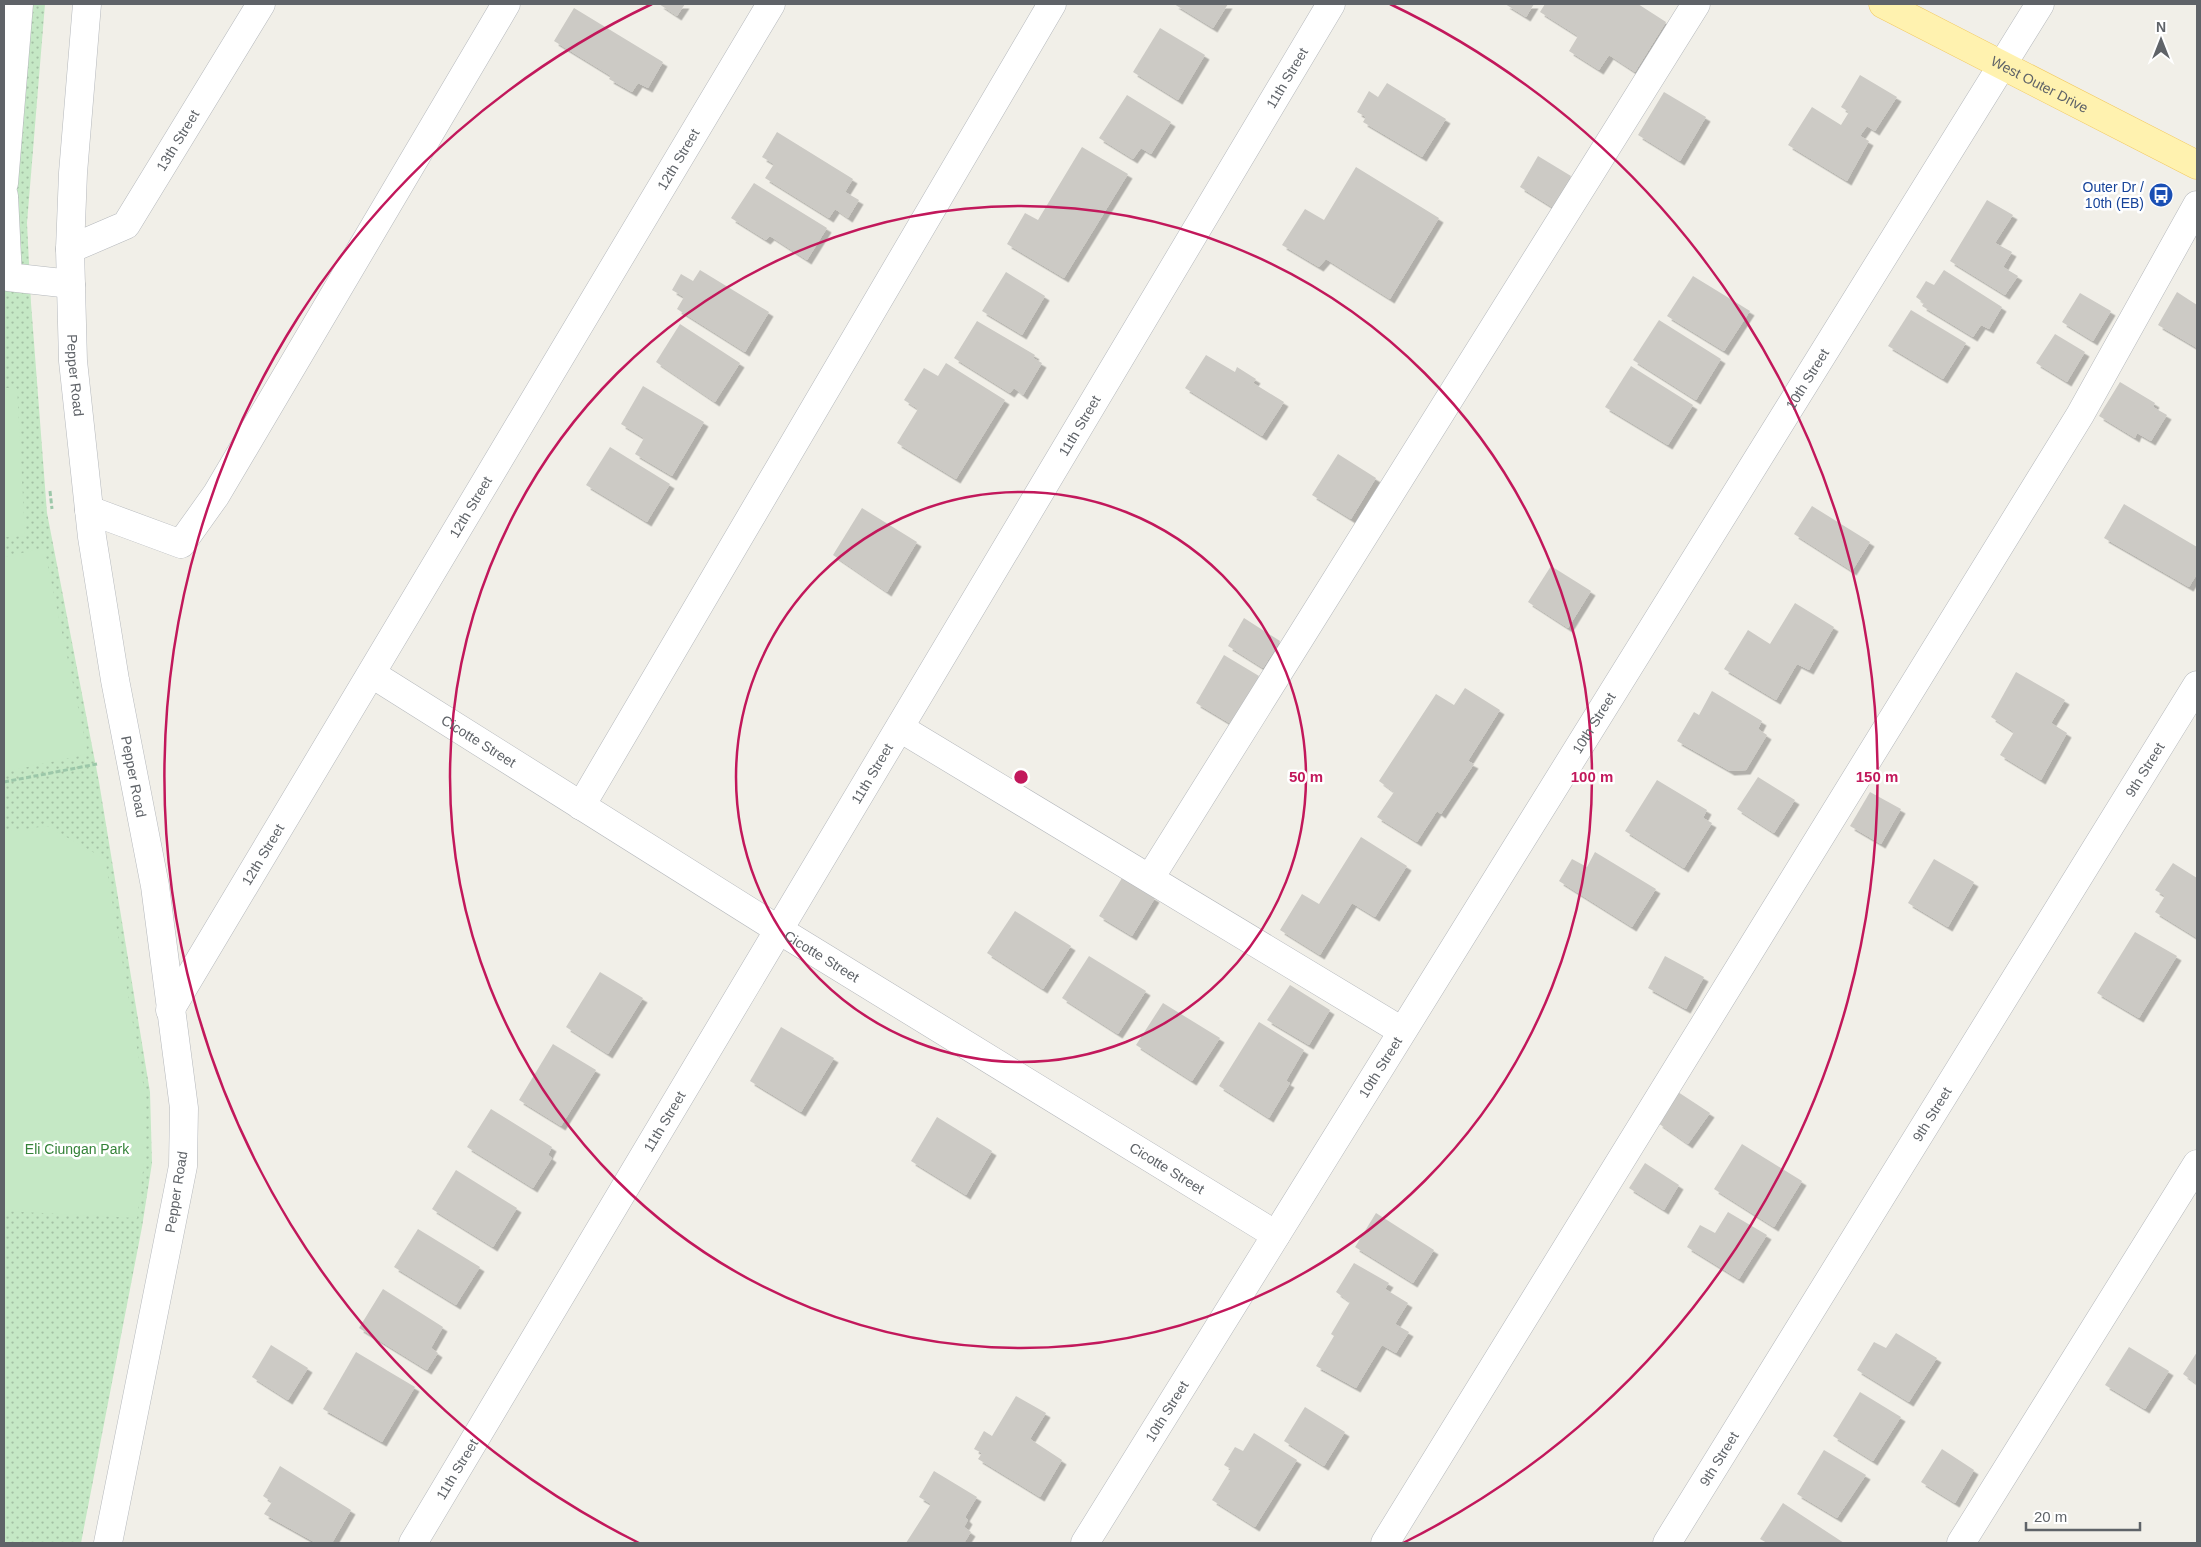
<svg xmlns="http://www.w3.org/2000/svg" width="2201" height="1547" viewBox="0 0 2201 1547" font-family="Arial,sans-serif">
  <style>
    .green { fill: url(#green-dots) }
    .pitch { fill: #c5e8c5 }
    .building { fill: #cccac5; filter: url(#shadow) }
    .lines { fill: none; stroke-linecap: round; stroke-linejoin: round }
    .minor-casing { stroke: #b5b8bc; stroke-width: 29 }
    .major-casing { stroke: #f2c960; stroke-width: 29 }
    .path { stroke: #9cc7a9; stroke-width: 3; stroke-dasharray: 5 2.5; stroke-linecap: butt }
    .minor { stroke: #fff; stroke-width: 28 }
    .major { stroke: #fff2af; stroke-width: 28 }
    .ring { fill: none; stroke: #c2185b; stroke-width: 2.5 }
    .labels { text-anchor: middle; stroke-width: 5; stroke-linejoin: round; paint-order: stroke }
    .street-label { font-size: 14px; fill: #5f6368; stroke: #fff }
    .transit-label { font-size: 14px; fill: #164399; stroke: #fff; text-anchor: end }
    .park-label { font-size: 14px; fill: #348238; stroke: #fff }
    .centre { fill: #c2185b; stroke: #fff; stroke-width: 2.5 }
    .ring-label { font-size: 15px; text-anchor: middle; font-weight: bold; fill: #c2185b; stroke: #fff; stroke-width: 5; stroke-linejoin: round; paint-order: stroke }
  </style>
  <defs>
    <pattern id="green-dots" width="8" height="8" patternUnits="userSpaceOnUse" patternTransform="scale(1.25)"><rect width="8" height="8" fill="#c5e8c5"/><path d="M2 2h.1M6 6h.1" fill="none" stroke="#a3c0a4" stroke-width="1.8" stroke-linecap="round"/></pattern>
    <filter id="shadow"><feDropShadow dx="4.5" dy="4.5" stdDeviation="0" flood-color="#0004"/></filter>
  </defs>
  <rect width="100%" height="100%" fill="#f1efe8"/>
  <path class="green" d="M4,4H45L27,223L31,303L47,513L99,782L150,1092L152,1163L142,1227L81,1543H4Z"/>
  <g class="pitch">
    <path d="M4,388H17L25,536L4,537Z"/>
    <path d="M44,548L88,754L4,772V557Z"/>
    <path d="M47,826L105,859L144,1089V1163L137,1218L4,1211V832Z"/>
  </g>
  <g class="building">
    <path d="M659,4H685L677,16Z"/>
    <path d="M1174,4H1228L1213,28Z"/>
    <path d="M1505,4H1534L1526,17Z"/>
    <path d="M1545,4H1638L1666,22L1635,72L1609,55L1599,70L1569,51L1578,36L1540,12Z"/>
    <path d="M574,8L663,62L648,88L638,83L632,92L609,79L611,76L554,41Z"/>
    <path d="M1160,28L1205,55L1178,100L1133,72Z"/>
    <path d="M1860,75L1897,97L1875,131L1867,126L1860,136L1869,141L1847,181L1788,145L1812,107L1841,125L1849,112L1841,107Z"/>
    <path d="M1387,83L1446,119L1422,157L1363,122L1366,117L1357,112L1369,91L1378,97Z"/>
    <path d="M1664,92L1706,117L1680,161L1638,135Z"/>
    <path d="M1127,95L1171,122L1151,154L1141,148L1133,159L1099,138Z"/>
    <path d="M777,132L853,179L845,192L859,200L848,218L835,209L829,218L765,178L774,164L762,157Z"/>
    <path d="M1082,147L1128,174L1064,278L1007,244L1025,213L1038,220Z"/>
    <path d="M1538,156L1571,176L1552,207L1520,187Z"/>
    <path d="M1356,167L1439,218L1390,299L1326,259L1319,267L1282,245L1305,209L1324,220Z"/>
    <path d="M754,183L827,228L807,260L770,236L766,240L731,218Z"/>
    <path d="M1987,200L2013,215L1995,243L2012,252L2003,267L2018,276L2005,295L1950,261Z"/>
    <path d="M700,270L769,312L745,352L677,309L684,297L672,290L681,274L693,281Z"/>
    <path d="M1944,270L2002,307L1989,329L1981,325L1973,337L1922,306L1924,303L1916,297L1926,281L1934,285Z"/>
    <path d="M1006,272L1045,296L1022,335L982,311Z"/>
    <path d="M1693,276L1750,311L1724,351L1667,316Z"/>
    <path d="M2177,292L2197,305V348L2158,325Z"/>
    <path d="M2080,293L2111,311L2093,341L2062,322Z"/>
    <path d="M1911,310L1966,343L1943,379L1888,346Z"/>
    <path d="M1659,320L1721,359L1696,400L1633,360Z"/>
    <path d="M977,321L1035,355L1033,358L1042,363L1023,395L1014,388L1010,393L954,358Z"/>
    <path d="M680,324L740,363L715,402L656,362Z"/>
    <path d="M2055,334L2085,352L2067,382L2036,363Z"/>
    <path d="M1206,355L1235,372L1237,367L1256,379L1253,383L1284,402L1262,436L1185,388Z"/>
    <path d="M946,363L1005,400L956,479L897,443L918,409L904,400L924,368L938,376Z"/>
    <path d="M1631,366L1693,405L1668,445L1605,407Z"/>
    <path d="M2120,382L2155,403L2153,407L2167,415L2151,441L2137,433L2135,438L2099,416Z"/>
    <path d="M643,386L704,422L672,476L635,454L644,438L621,424Z"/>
    <path d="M610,447L670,484L647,522L586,485Z"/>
    <path d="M1338,454L1376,478L1351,519L1312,495Z"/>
    <path d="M2124,504L2197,547V574L2189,587L2104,538Z"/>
    <path d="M1812,506L1870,542L1852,571L1794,534Z"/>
    <path d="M862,508L917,542L887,592L833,555Z"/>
    <path d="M1551,566L1591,591L1568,628L1528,602Z"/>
    <path d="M1795,603L1834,627L1809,670L1797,664L1776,700L1724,669L1748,630L1770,644Z"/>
    <path d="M1244,618L1280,641L1263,668L1228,646Z"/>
    <path d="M1224,655L1259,676L1231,724L1196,703Z"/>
    <path d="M2016,672L2065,700L2051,723L2067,733L2041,780L2000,755L2014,732L1991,717Z"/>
    <path d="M1465,688L1500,710L1468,761L1474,764L1441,814L1437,811L1417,842L1377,817L1394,792L1379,781L1436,694L1454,705Z"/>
    <path d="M1712,691L1762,721L1758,729L1767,735L1746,770L1730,771L1677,741L1694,712L1699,715Z"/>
    <path d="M1758,777L1795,800L1774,833L1737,809Z"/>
    <path d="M1657,780L1707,810L1703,818L1712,823L1684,868L1625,831Z"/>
    <path d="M1870,792L1901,809L1881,844L1850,826Z"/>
    <path d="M1361,837L1407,866L1375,917L1352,903L1320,955L1280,930L1302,894L1319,904Z"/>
    <path d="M1595,852L1656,889L1632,927L1559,881L1572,859L1587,867Z"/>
    <path d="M1934,859L1974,882L1948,927L1908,903Z"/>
    <path d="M2173,863L2197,878V938L2155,912L2165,896L2155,890Z"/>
    <path d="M1122,878L1155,898L1132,936L1099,916Z"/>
    <path d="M1015,911L1071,946L1043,989L987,953Z"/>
    <path d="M2135,932L2177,956L2139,1018L2097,993Z"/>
    <path d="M1089,956L1146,991L1118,1034L1062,998Z"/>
    <path d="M1665,956L1704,977L1686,1009L1648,988Z"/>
    <path d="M600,972L643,998L608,1054L566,1027Z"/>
    <path d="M1290,985L1330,1010L1309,1045L1267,1020Z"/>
    <path d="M1163,1003L1220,1038L1192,1081L1136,1045Z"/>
    <path d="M1259,1022L1304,1050L1286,1081L1290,1083L1269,1118L1219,1086Z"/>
    <path d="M781,1027L834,1058L801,1112L750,1081Z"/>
    <path d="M553,1044L596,1070L561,1126L519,1100Z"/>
    <path d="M1678,1092L1710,1113L1688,1144L1658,1123Z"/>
    <path d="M491,1109L552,1147L548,1155L552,1158L533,1188L467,1147Z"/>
    <path d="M937,1117L992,1151L966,1195L911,1161Z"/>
    <path d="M1742,1144L1802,1181L1774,1227L1714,1189Z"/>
    <path d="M1645,1163L1679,1185L1664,1210L1629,1188Z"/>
    <path d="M456,1170L517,1208L493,1247L432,1209Z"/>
    <path d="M1728,1212L1767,1235L1739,1279L1687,1247L1700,1225L1715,1233Z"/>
    <path d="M1376,1213L1434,1250L1413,1283L1355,1247Z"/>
    <path d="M418,1229L480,1267L456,1305L394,1267Z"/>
    <path d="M1354,1263L1389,1283L1385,1289L1408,1303L1395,1324L1409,1332L1396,1353L1382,1345L1356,1388L1316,1366L1334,1336L1331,1334L1350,1302L1336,1292Z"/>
    <path d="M383,1289L443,1327L431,1348L438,1353L427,1370L359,1328Z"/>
    <path d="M1896,1333L1937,1358L1909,1402L1857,1370L1874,1342L1886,1348Z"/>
    <path d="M271,1345L308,1368L288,1400L252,1377Z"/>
    <path d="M2129,1347L2169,1371L2145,1409L2105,1385Z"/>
    <path d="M356,1352L415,1387L382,1442L323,1409Z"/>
    <path d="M2197,1352V1384L2183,1374Z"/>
    <path d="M1860,1392L1901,1417L1873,1461L1833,1436Z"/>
    <path d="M1016,1396L1046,1413L1030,1439L1062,1460L1040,1497L978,1459L982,1453L974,1449L984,1431L992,1436Z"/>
    <path d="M1305,1407L1345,1432L1324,1466L1284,1441Z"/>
    <path d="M1254,1433L1297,1460L1255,1527L1212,1500L1231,1469L1224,1465L1235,1447L1243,1451Z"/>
    <path d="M1942,1449L1974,1470L1955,1503L1921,1482Z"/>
    <path d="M1824,1450L1866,1475L1837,1518L1797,1494Z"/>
    <path d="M280,1466L351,1510L332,1543H316L264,1514L272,1502L263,1496Z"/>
    <path d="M934,1471L977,1497L965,1517L968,1520L964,1527L971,1532L964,1543H906L931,1504L919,1497Z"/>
    <path d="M1783,1503L1844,1543H1767L1760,1539Z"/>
  </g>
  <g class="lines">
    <defs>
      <g id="minor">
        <path id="s1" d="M87,4L73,173L70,249L73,361L92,537L115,680L155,886L184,1108L183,1166L108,1543"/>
        <path d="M4,183L19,4"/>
        <path d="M4,196L8,277L71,284"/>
        <path id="s2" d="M70,249L126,225L261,4"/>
        <path d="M89,510L181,544L216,495L506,4"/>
        <path id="s3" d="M372,674L779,930L1276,1235"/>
        <path d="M900,728L1402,1031"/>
        <path d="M581,806L1052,4"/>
        <path d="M1150,878L1696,4"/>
        <path id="s4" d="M170,1010L771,4"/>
        <path id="s5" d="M413,1543L1331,4"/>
        <path id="s6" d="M1085,1543L2040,4"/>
        <path d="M1385,1543L2080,415L2197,205"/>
        <path id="s7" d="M1667,1543L2197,685"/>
        <path d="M1961,1543L2197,1164"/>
      </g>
      <g id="major">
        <path id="s8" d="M1883,4L2197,165"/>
      </g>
    </defs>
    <use href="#minor" class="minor-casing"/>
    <use href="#major" class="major-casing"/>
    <g class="path">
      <path d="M50,491L52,509"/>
      <path d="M4,782L97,764"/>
    </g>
    <use href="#minor" class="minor"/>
    <use href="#major" class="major"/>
  </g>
  <g class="ring">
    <circle cx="1021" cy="777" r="285"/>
    <circle cx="1021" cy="777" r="571"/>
    <path d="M639 1543A856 856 0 0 1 652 4M1390 4A856 856 0 0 1 1403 1543"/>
  </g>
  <defs>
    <symbol id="bus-disc" viewBox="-11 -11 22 22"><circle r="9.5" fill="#1a4fb4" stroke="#fff"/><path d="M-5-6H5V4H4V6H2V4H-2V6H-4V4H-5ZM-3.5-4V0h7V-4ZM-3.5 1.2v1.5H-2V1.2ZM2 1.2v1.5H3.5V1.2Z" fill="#fff"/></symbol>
  </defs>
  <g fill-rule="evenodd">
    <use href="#bus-disc" x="2147" y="181" width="28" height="28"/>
  </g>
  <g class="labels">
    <g class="street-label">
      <text dy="5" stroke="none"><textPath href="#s5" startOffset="1706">11th Street</textPath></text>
      <text dy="5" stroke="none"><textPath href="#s8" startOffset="176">West Outer Drive</textPath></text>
      <text dy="5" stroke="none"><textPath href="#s2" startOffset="160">13th Street</textPath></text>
      <text dy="5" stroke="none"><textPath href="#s4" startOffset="991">12th Street</textPath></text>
      <text dy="5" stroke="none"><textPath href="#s1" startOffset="372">Pepper Road</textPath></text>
      <text dy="5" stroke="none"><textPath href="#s6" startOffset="1370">10th Street</textPath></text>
      <text dy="5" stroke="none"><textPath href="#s5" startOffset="1301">11th Street</textPath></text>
      <text dy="5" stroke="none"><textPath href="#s4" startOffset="586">12th Street</textPath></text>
      <text dy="5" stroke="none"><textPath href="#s6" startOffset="965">10th Street</textPath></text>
      <text dy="5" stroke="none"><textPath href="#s3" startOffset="126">Cicotte Street</textPath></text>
      <text dy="5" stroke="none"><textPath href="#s7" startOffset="909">9th Street</textPath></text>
      <text dy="5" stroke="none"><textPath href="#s5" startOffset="896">11th Street</textPath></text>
      <text dy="5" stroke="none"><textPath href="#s1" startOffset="778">Pepper Road</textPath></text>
      <text dy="5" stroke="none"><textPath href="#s4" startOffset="181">12th Street</textPath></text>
      <text dy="5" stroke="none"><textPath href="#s3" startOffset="531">Cicotte Street</textPath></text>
      <text dy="5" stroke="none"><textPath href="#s6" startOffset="560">10th Street</textPath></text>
      <text dy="5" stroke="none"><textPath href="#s7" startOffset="504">9th Street</textPath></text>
      <text dy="5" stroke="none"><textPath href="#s5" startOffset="491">11th Street</textPath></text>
      <text dy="5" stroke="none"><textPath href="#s3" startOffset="936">Cicotte Street</textPath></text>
      <text transform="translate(176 1192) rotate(-81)" y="5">Pepper Road</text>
      <text dy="5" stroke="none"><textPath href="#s6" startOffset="155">10th Street</textPath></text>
      <text dy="5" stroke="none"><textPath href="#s7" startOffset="99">9th Street</textPath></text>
      <text dy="5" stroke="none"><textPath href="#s5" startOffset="86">11th Street</textPath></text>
    </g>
    <g class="transit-label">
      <text x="2144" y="192">Outer Dr /<tspan x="2144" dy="16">10th (EB)</tspan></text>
    </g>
    <g class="park-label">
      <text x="77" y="1154">Eli Ciungan Park</text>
    </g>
  </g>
  <circle cx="1021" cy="777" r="8" class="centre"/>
  <g class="ring-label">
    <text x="1306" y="782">50 m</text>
    <text x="1592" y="782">100 m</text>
    <text x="1877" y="782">150 m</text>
  </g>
  <rect width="2201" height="1547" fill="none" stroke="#5f6368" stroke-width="10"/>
  <g transform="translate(2161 40)" stroke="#ffffff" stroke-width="4" paint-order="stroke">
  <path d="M0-4L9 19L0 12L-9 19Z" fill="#5f6368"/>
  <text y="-8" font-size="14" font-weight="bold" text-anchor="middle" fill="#5f6368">N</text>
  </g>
  <path d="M2026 1522v8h114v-8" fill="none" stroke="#5f6368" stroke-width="2.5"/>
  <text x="2034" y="1522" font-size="15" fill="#5f6368" stroke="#ffffff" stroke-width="4" paint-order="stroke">20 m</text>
</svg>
